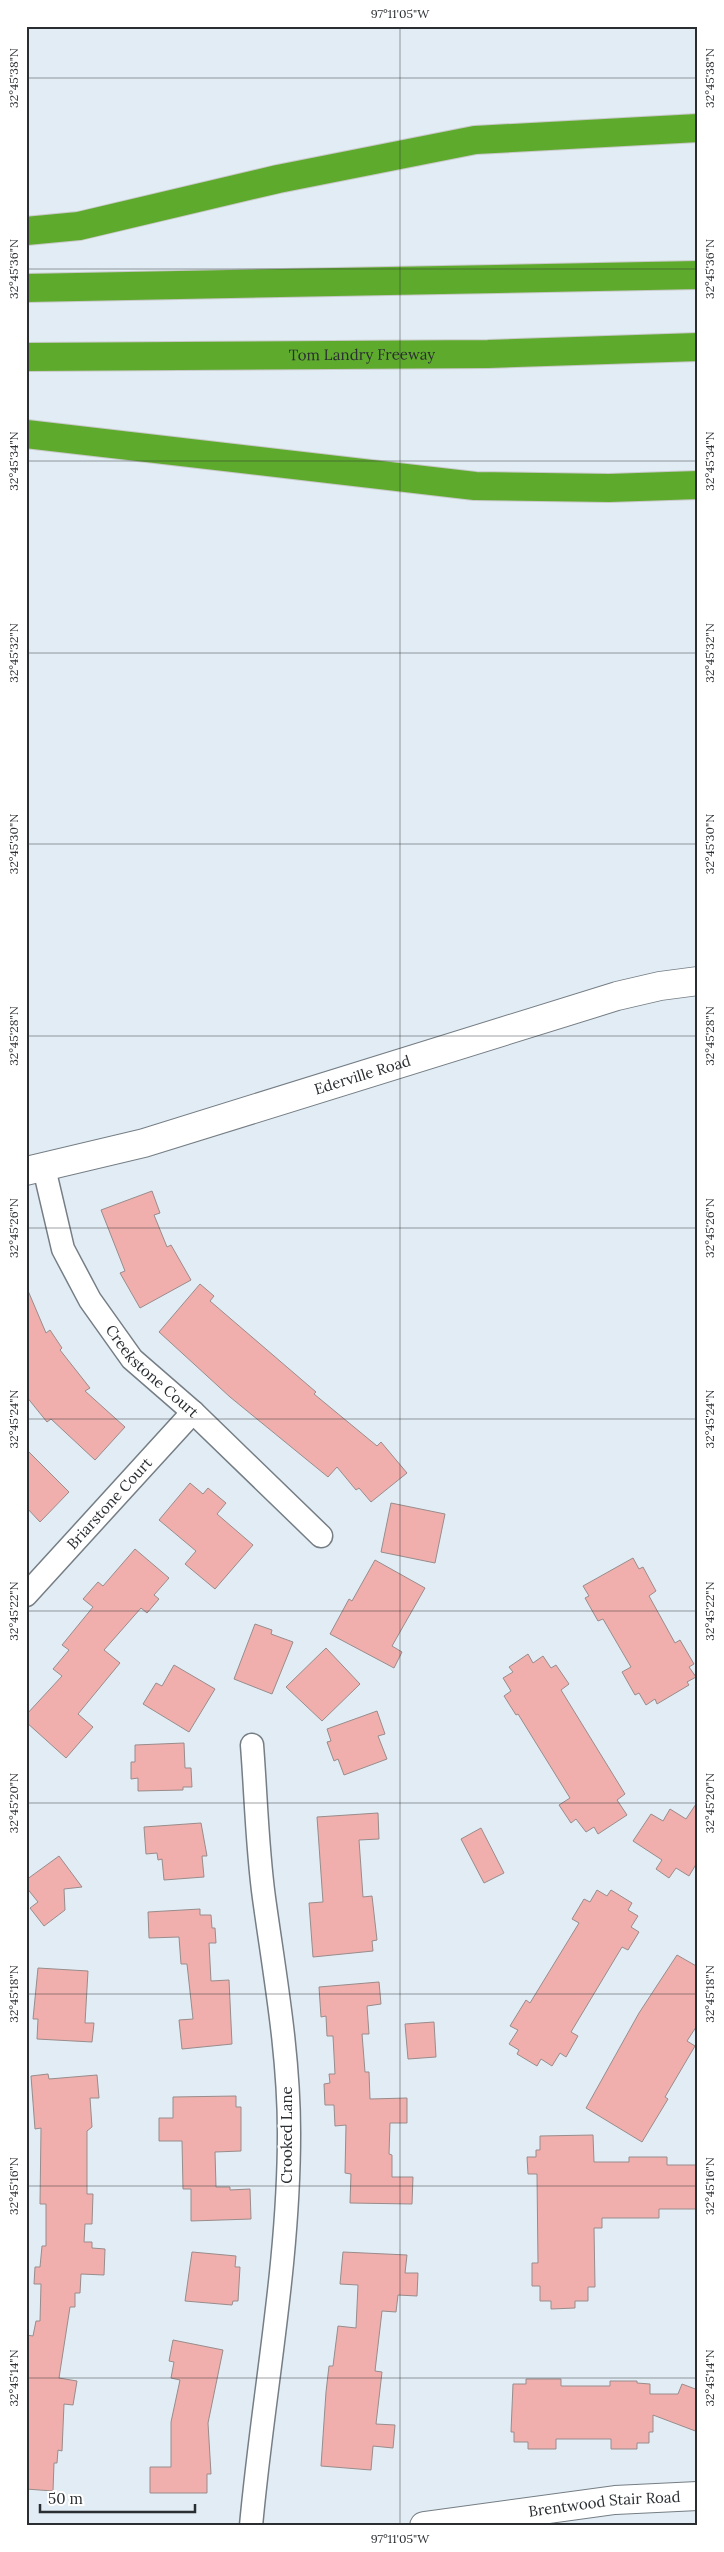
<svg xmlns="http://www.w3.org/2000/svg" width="724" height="2552" viewBox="0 0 724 2552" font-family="Lora,serif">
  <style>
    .building { fill: #f0afac; stroke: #998c8c }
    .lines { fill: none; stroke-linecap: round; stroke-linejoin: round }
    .street-casing { stroke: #757e85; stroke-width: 25 }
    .secondary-casing { stroke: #757e85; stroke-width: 30 }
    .highway-casing { stroke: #c8c9c9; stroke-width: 30 }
    .street { stroke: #fff; stroke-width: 22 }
    .secondary { stroke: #fff; stroke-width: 28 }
    .highway { stroke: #5eaa2d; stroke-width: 28 }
    .ticks { fill: none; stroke: #2a2e31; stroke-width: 1; stroke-opacity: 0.45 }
    .labels { text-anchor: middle; stroke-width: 5; stroke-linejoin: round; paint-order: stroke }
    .street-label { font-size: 15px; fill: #2a2e31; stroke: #fff }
    .neatline { fill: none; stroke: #2a2e31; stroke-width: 2 }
    .ticks-label { font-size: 12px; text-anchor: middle; fill: #2a2e31 }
  </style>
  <rect width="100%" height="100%" fill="#e2ecf4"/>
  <g class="building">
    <path d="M152,1191L160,1213L154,1215L167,1247L171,1245L191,1280L140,1308L120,1273L125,1271L101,1210Z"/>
    <path d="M200,1284L214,1296L210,1301L316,1392L314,1394L377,1446L381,1442L407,1473L371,1502L359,1488L356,1490L337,1467L328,1477L230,1397L159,1332Z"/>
    <path d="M26,1286L46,1333L50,1330L62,1348L60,1350L90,1388L85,1391L125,1427L95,1460L51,1419L47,1422L26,1396Z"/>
    <path d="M26,1449L69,1492L40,1522L26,1507Z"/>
    <path d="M190,1483L203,1494L208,1488L226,1503L217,1514L253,1545L215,1589L185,1564L196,1551L159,1520Z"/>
    <path d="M391,1503L445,1514L435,1563L381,1552Z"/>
    <path d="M135,1549L169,1578L154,1595L159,1599L147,1613L141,1608L104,1650L120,1663L78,1714L93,1727L66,1758L26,1722V1715L62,1676L53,1669L69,1650L62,1645L93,1607L83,1599L98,1582L103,1586Z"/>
    <path d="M633,1558L639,1569L643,1567L656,1591L649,1596L675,1643L680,1640L694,1664L689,1667L696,1677L687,1682L689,1685L657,1704L655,1699L646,1705L639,1693L635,1695L622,1672L631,1667L603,1619L598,1621L585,1598L589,1596L583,1586Z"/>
    <path d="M375,1560L425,1588L392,1646L402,1652L394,1668L330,1634L349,1599L352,1601Z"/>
    <path d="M255,1624L272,1630L271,1634L293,1642L272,1694L234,1679Z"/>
    <path d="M326,1648L360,1684L322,1721L286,1687Z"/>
    <path d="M528,1654L533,1663L543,1656L551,1668L556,1665L569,1684L561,1690L625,1794L617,1800L627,1815L598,1834L594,1827L586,1832L576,1819L571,1823L559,1805L570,1798L518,1714L516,1715L504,1696L511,1691L503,1678L513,1672L509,1667Z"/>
    <path d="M174,1665L215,1689L189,1732L143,1704L156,1683L162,1686Z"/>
    <path d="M377,1711L385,1734L378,1736L387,1759L344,1775L338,1759L334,1761L327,1742L331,1741L327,1729Z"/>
    <path d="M184,1743L185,1768H191L192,1787H183V1790L138,1791V1778L131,1779V1762H135V1745Z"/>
    <path d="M698,1801V1861L689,1876L676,1868L669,1878L656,1869L662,1860L633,1841L651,1814L663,1821L670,1809L686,1819Z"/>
    <path d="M378,1813L379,1839L359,1840L363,1897L372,1896L377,1940L372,1941L373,1951L313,1957L309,1903L323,1902L317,1817Z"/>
    <path d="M201,1823L207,1856H202L204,1877L164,1880L162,1859L158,1860L157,1853L146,1854L144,1827Z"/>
    <path d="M481,1828L504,1873L484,1883L461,1839Z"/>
    <path d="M59,1856L82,1887L64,1889L65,1910L44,1926L30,1908L38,1902L26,1887V1880Z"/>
    <path d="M597,1890L607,1896L611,1890L632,1903L628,1910L638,1916L631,1927L639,1932L628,1950L622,1947L571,2032L578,2036L566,2057L560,2053L552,2066L541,2059L537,2066L517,2054L519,2050L509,2044L518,2030L510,2026L526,2000L530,2003L579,1923L572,1919L584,1899L590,1902Z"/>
    <path d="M200,1909V1915H211L212,1928H215L216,1943H209L211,1981L229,1980L232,2044L182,2049L179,2020L193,2019L187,1964H181L179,1937L149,1938L148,1912Z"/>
    <path d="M677,1955L698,1967V2024L687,2041L695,2046L665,2097L668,2099L642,2142L586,2108L639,2013Z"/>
    <path d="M38,1968L88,1971L85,2023H94L92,2042L37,2039L38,2019H33Z"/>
    <path d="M379,1982L381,2004L367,2006L369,2034H362L365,2072H369L370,2099L407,2098V2123H390L389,2154L392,2155V2177H413L412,2204L350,2203L351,2174L345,2173L346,2125L335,2126L334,2105H325L324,2084L330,2083L329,2074H335L333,2036H327L326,2016L321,2017L319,1987Z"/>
    <path d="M434,2022L436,2057L408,2059L405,2024Z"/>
    <path d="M48,2074L49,2079L97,2075L99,2098H90L92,2127L87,2131V2194H93L92,2224H85L84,2242H92V2248L105,2249L104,2275L81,2274L80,2293H75V2307H70L59,2378L77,2381L73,2405L64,2404L62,2451L58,2450L57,2463H54L53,2491L26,2489V2335L33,2336L36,2321H40L41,2284H34L35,2267H40L42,2246H46V2204H40L41,2128L35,2129L31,2076Z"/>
    <path d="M236,2096V2107H241V2151L215,2152L216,2187H230V2190L250,2189L251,2219L191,2221V2189H183L182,2141H159V2118H173V2097Z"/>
    <path d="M593,2135L594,2162H629V2157H667V2165H698V2209H659V2218H602V2228H594L595,2287H588V2301H575V2308L551,2309V2301H540V2286H532V2263H538L537,2174H528L527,2157H536V2150H540V2136Z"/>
    <path d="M192,2252L236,2256L235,2267H240L238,2301H233L232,2305L185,2301Z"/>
    <path d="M343,2252L407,2255L405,2273H418L417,2296L398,2295L396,2312L382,2311L375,2371L382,2372L376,2424L395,2425L393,2448L373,2446L371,2470L321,2466L326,2392L329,2366H333L338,2326L356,2328L358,2285L340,2284Z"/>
    <path d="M173,2340L223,2350L208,2423L211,2474H207V2493H150V2467H171V2422L180,2380L171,2378L174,2362L169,2361Z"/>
    <path d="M526,2379H561V2386H610V2381H637V2383L650,2384V2394H678L682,2384L698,2390V2432L653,2415V2432H649V2443H637V2449H611V2439H556V2449H528V2442H514V2432H511L513,2384H526Z"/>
  </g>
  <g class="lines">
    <defs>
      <g id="street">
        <path id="s1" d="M44,1168L63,1249L90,1300L132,1359L193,1412L321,1536"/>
        <path id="s2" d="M26,1595L193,1412"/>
        <path d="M251,2526C263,2394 289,2267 289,2133C289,2053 275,1977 264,1898C257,1847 256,1796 252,1745"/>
      </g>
      <g id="secondary">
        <path id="s3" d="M26,1171L144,1143L617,996L660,986L698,981"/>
        <path id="s4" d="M424,2526L615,2500L698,2496"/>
      </g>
      <g id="highway">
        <path d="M26,231L79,226L278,179L475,140L698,128"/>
        <path d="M26,288L698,275"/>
        <path id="s5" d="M26,357L488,354L698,347"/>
        <path d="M26,434L475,486L609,488L698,485"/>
      </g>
    </defs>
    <use href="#street" class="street-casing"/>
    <use href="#secondary" class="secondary-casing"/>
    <use href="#highway" class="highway-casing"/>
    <use href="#street" class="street"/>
    <use href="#secondary" class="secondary"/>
    <use href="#highway" class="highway"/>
  </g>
  <path class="ticks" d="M400,26V2526M26,78H698M26,269H698M26,461H698M26,653H698M26,844H698M26,1036H698M26,1228H698M26,1419H698M26,1611H698M26,1803H698M26,1994H698M26,2186H698M26,2378H698"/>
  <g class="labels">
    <g class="street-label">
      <text dy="5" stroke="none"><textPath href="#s5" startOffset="336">Tom Landry Freeway</textPath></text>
      <text dy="5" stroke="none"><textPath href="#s3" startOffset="350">Ederville Road</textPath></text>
      <text dy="5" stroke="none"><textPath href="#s1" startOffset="236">Creekstone Court</textPath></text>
      <text dy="5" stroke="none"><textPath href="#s2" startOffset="124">Briarstone Court</textPath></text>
      <text transform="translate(287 2135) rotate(-90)" y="5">Crooked Lane</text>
      <text dy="5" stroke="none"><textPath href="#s4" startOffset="182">Brentwood Stair Road</textPath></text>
    </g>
  </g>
  <rect width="724" height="2552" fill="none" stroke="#ffffff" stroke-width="55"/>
  <path d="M40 2504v8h155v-8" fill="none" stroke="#2a2e31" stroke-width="2.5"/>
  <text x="48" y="2504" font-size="15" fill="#2a2e31" stroke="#ffffff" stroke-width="4" paint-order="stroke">50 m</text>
  <rect x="28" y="28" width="668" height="2496" class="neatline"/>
  <g class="ticks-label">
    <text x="400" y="18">97°11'05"W</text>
    <text transform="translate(14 78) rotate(-90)" y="4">32°45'38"N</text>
    <text transform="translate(710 78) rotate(-90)" y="4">32°45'38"N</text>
    <text transform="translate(14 269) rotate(-90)" y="4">32°45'36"N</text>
    <text transform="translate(710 269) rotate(-90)" y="4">32°45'36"N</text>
    <text transform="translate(14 461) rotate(-90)" y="4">32°45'34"N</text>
    <text transform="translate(710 461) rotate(-90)" y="4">32°45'34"N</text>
    <text transform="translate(14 653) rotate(-90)" y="4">32°45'32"N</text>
    <text transform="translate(710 653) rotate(-90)" y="4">32°45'32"N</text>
    <text transform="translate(14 844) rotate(-90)" y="4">32°45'30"N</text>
    <text transform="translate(710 844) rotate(-90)" y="4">32°45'30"N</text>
    <text transform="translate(14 1036) rotate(-90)" y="4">32°45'28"N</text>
    <text transform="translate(710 1036) rotate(-90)" y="4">32°45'28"N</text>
    <text transform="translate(14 1228) rotate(-90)" y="4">32°45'26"N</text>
    <text transform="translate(710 1228) rotate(-90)" y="4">32°45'26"N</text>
    <text transform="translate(14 1419) rotate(-90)" y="4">32°45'24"N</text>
    <text transform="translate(710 1419) rotate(-90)" y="4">32°45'24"N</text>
    <text transform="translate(14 1611) rotate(-90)" y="4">32°45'22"N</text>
    <text transform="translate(710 1611) rotate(-90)" y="4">32°45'22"N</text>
    <text transform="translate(14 1803) rotate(-90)" y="4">32°45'20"N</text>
    <text transform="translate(710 1803) rotate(-90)" y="4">32°45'20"N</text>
    <text transform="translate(14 1994) rotate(-90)" y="4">32°45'18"N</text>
    <text transform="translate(710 1994) rotate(-90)" y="4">32°45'18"N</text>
    <text transform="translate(14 2186) rotate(-90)" y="4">32°45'16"N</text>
    <text transform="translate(710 2186) rotate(-90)" y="4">32°45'16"N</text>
    <text transform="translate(14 2378) rotate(-90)" y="4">32°45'14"N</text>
    <text transform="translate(710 2378) rotate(-90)" y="4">32°45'14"N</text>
    <text x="400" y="2543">97°11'05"W</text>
  </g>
</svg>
